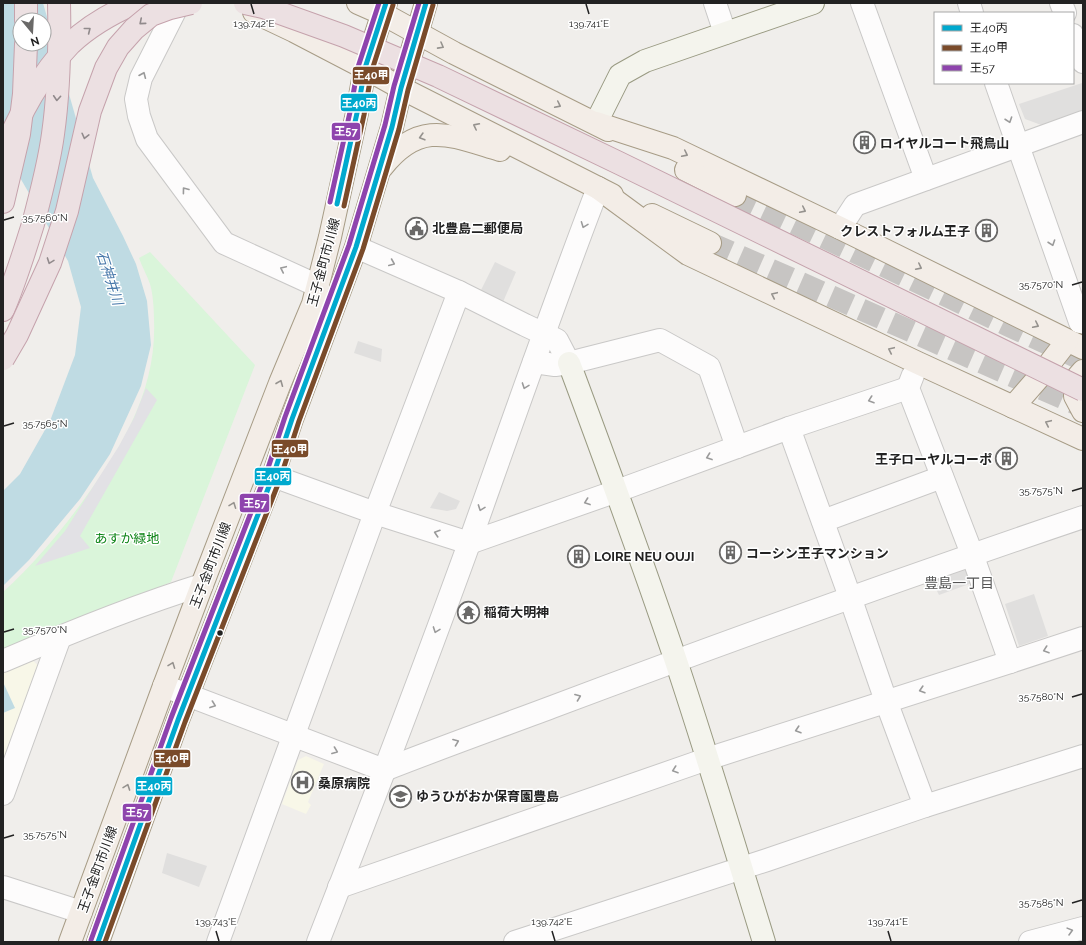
<svg xmlns="http://www.w3.org/2000/svg" width="1086" height="945" viewBox="0 0 1086 945" font-family="Raleway,'Noto Sans JP',sans-serif">
  <style>
    .education { fill: #f8f7e8 }
    .park { fill: #daf5da }
    .parking { fill: #e0dfde }
    .plaza { fill: #e2e1e5 }
    .water { fill: #bfdbe3; fill-rule: evenodd }
    .lines { fill: none; stroke-linecap: round; stroke-linejoin: round }
    .primary-tunnel { stroke: #c7c5c3; stroke-width: 22; stroke-dasharray: 22 11; stroke-linecap: butt }
    .street-casing { stroke: #c9c8c7; stroke-width: 24 }
    .secondary-casing { stroke: #999a82; stroke-width: 24 }
    .primary-casing { stroke: #a79c86; stroke-width: 24 }
    .highway-casing { stroke: #c5a2ac; stroke-width: 24 }
    .street { stroke: #fdfcfc; stroke-width: 22 }
    .secondary { stroke: #f4f4ed; stroke-width: 22 }
    .primary { stroke: #f3ede7; stroke-width: 22 }
    .highway { stroke: #ece0e2; stroke-width: 22 }
    .highway-bridge-casing { stroke: #c5a2ac; stroke-width: 24; stroke-linecap: butt }
    .highway-bridge { stroke: #ece0e2; stroke-width: 22 }
    .bus-1-casing { stroke: #fff; stroke-width: 8 }
    .bus-2-casing { stroke: #fff; stroke-width: 8 }
    .bus-3-casing { stroke: #fff; stroke-width: 8 }
    .bus-1 { stroke: #00a9ce; stroke-width: 5 }
    .bus-2 { stroke: #7a4b2a; stroke-width: 5 }
    .bus-3 { stroke: #8e44ad; stroke-width: 5 }
    .oneway { stroke: #918a8c }
    .oneway2 { stroke: #95928e }
    .oneway3 { stroke: #9a9a9a }
    .ticks { fill: none; stroke: #222; stroke-width: 1.5 }
    .bus-dot { fill: #222; stroke: #fff; stroke-width: 1.5 }
    .labels { text-anchor: middle; stroke-width: 3; stroke-linejoin: round; paint-order: stroke }
    .poi-label { font-size: 13px; font-weight: bold; fill: #222; stroke: #fff; text-anchor: start }
    .street-label { font-size: 13px; fill: #222; stroke: #fff }
    .park-label { font-size: 13px; fill: #0c8416; stroke: #fff }
    .water-label { font-size: 14px; font-style: italic; fill: #4a7aab; stroke: #fff }
    .neighbourhood-label { font-size: 14px; fill: #555; stroke: #fff }
    .ticks-label { font-size: 10px; text-anchor: middle; fill: #222; stroke: #fff; stroke-width: 3; stroke-linejoin: round; paint-order: stroke }
    .line-badge { stroke: #fff; stroke-width: 1.5 }
    .badge-label { font-size: 11px; text-anchor: middle; font-weight: bold; fill: #fff }
  </style>
  <rect width="100%" height="100%" fill="#f0eeeb"/>
  <g class="education">
    <path d="M29,657L42,669L3,773V668Z"/>
    <path d="M306,756L324,764L308,802L311,805L306,814L282,804L298,760Z"/>
  </g>
  <path class="park" d="M150,252L255,365L171,582L3,654V592C32,566 57,536 80,505C121,450 157,391 154,320C154,309 153,294 150,284C147,275 142,267 139,258Z"/>
  <g class="parking">
    <path d="M1082,83L1083,85V110L1044,126L1025,119L1019,104Z"/>
    <path d="M495,262L516,272L503,302L480,292Z"/>
    <path d="M358,341L382,349L381,362L354,353Z"/>
    <path d="M439,492L460,501L456,509L447,511L430,508Z"/>
    <path d="M965,566L972,583L939,595L931,579Z"/>
    <path d="M1034,594L1048,636L1019,646L1005,604Z"/>
    <path d="M167,853L207,866L199,887L162,873Z"/>
  </g>
  <path class="plaza" d="M146,388L157,400L80,536L90,548L35,566L65,531L119,446L134,418Z"/>
  <g class="water">
    <path d="M3,3H43L93,178L123,236L136,264L147,301L151,345L141,386L110,454L80,499L29,560L3,586V491L20,474L50,421L75,355L81,307L68,261L3,148ZM20,20H44V44H20Z"/>
    <path d="M3,682L15,708L3,713Z"/>
  </g>
  <g class="lines">
    <g class="primary-tunnel">
      <path d="M735,195L1007,325L1083,360"/>
      <path d="M710,243L1083,407"/>
    </g>
    <defs>
      <g id="street">
        <path d="M179,3L141,78L136,99L139,116L147,139L224,243L318,286"/>
        <path d="M715,3L725,33"/>
        <path d="M862,3L926,179"/>
        <path d="M969,3L972,13"/>
        <path d="M1061,3L1065,13"/>
        <path d="M1073,35L1083,62"/>
        <path d="M996,83L1080,322"/>
        <path d="M840,228L855,205L1083,122"/>
        <path d="M356,247L459,292L525,325L557,340L569,363"/>
        <path d="M534,362L555,365L569,363L660,340L709,367L737,447"/>
        <path d="M913,375L908,388L972,554L1010,662"/>
        <path d="M789,428L850,597L886,701L925,806"/>
        <path d="M273,476L375,513L469,543L617,491L789,428L908,388"/>
        <path d="M823,521L942,477"/>
        <path d="M3,661C68,633 134,606 202,585"/>
        <path d="M164,686L384,770C440,748 496,728 552,707C728,641 905,577 1083,517"/>
        <path d="M3,794L60,637"/>
        <path d="M3,887L81,912"/>
        <path d="M339,887L707,759L1010,662L1083,638"/>
        <path d="M218,942L375,513L459,292"/>
        <path d="M318,942C370,809 421,676 470,541C512,423 553,305 598,188"/>
        <path d="M515,942L767,860L925,806L1083,756"/>
        <path d="M1030,942L1083,928"/>
      </g>
      <g id="secondary">
        <path d="M596,123L620,75L645,61L813,3"/>
        <path d="M569,363C606,462 642,561 676,661C707,754 735,848 764,942"/>
      </g>
      <g id="primary">
        <path d="M358,3L383,14L454,53L608,130"/>
        <path d="M254,12L294,31L365,68L401,88L612,195"/>
        <path d="M596,123L673,148L840,228L1083,348"/>
        <path d="M382,167C420,119 450,135 500,150"/>
        <path d="M686,170L735,195"/>
        <path d="M598,188L688,254L918,363L1083,439"/>
        <path d="M652,215L710,243"/>
        <path d="M1083,371L1076,379L1075,396L1083,411"/>
        <path d="M1013,407L1040,376L1067,341"/>
        <path d="M70,942L164,686L202,585L280,383L313,304L330,237L357,113L365,68L386,3"/>
        <path d="M98,942L178,720L273,476L292,419L356,247L392,127L401,88L426,3"/>
      </g>
      <g id="highway">
        <path d="M26,20V3"/>
        <path d="M3,153C20,114 40,75 70,44C88,27 112,13 135,3"/>
        <path d="M3,202L19,134L24,94L26,44"/>
        <path d="M3,310C15,282 24,253 33,224C41,194 49,164 53,134C59,91 60,47 59,3"/>
      </g>
    </defs>
    <use href="#street" class="street-casing"/>
    <use href="#secondary" class="secondary-casing"/>
    <use href="#primary" class="primary-casing"/>
    <use href="#highway" class="highway-casing"/>
    <use href="#street" class="street"/>
    <use href="#secondary" class="secondary"/>
    <use href="#primary" class="primary"/>
    <use href="#highway" class="highway"/>
    <defs>
      <g id="highway-bridge">
        <path d="M245,3L263,7L344,36L438,76L619,163L1083,390"/>
        <path d="M3,359L17,335L50,263L67,211L90,111L106,68L118,47L134,29L151,15L170,8L191,3"/>
      </g>
    </defs>
    <use href="#highway-bridge" class="highway-bridge-casing"/>
    <use href="#highway-bridge" class="highway-bridge"/>
    <defs>
      <g id="bus-1">
        <path d="M337,204L357,113L365,68L386,3"/>
        <path d="M98,942L178,720L273,476L292,419L356,247L392,127L401,88L426,3"/>
      </g>
      <g id="bus-2">
        <path d="M344,206L364,115L372,70L393,5"/>
        <path d="M105,942L185,722L280,479L299,421L363,249L399,129L408,90L433,5"/>
      </g>
      <g id="bus-3">
        <path d="M330,202L350,112L358,67L379,3"/>
        <path d="M91,940L171,718L266,474L285,417L349,245L385,125L394,86L419,3"/>
      </g>
    </defs>
    <use href="#bus-1" class="bus-1-casing"/>
    <use href="#bus-2" class="bus-2-casing"/>
    <use href="#bus-3" class="bus-3-casing"/>
    <use href="#bus-1" class="bus-1"/>
    <use href="#bus-2" class="bus-2"/>
    <use href="#bus-3" class="bus-3"/>
  </g>
  <defs><path id="oneway-chevron" d="M-2-3.5L2.5 0L-2 3.5" fill="none" stroke-width="1.6" stroke-linecap="round" stroke-linejoin="round"/></defs>
  <g class="oneway">
    <use href="#oneway-chevron" transform="translate(142 22) rotate(140)"/>
    <use href="#oneway-chevron" transform="translate(88 30) rotate(-38)"/>
    <use href="#oneway-chevron" transform="translate(57 98) rotate(94)"/>
    <use href="#oneway-chevron" transform="translate(85 136) rotate(104)"/>
    <use href="#oneway-chevron" transform="translate(50 261) rotate(110)"/>
  </g>
  <g class="oneway2">
    <use href="#oneway-chevron" transform="translate(441 46) rotate(29)"/>
    <use href="#oneway-chevron" transform="translate(558 105) rotate(26)"/>
    <use href="#oneway-chevron" transform="translate(476 126) rotate(-153)"/>
    <use href="#oneway-chevron" transform="translate(422 137) rotate(164)"/>
    <use href="#oneway-chevron" transform="translate(685 154) rotate(26)"/>
    <use href="#oneway-chevron" transform="translate(803 210) rotate(26)"/>
    <use href="#oneway-chevron" transform="translate(919 267) rotate(27)"/>
    <use href="#oneway-chevron" transform="translate(774 295) rotate(-155)"/>
    <use href="#oneway-chevron" transform="translate(1036 325) rotate(26)"/>
    <use href="#oneway-chevron" transform="translate(891 350) rotate(-155)"/>
    <use href="#oneway-chevron" transform="translate(280 383) rotate(-68)"/>
    <use href="#oneway-chevron" transform="translate(1048 423) rotate(-155)"/>
    <use href="#oneway-chevron" transform="translate(233 505) rotate(-69)"/>
    <use href="#oneway-chevron" transform="translate(172 665) rotate(-69)"/>
    <use href="#oneway-chevron" transform="translate(127 787) rotate(-70)"/>
  </g>
  <g class="oneway3">
    <use href="#oneway-chevron" transform="translate(143 75) rotate(-67)"/>
    <use href="#oneway-chevron" transform="translate(1009 120) rotate(71)"/>
    <use href="#oneway-chevron" transform="translate(185 190) rotate(-127)"/>
    <use href="#oneway-chevron" transform="translate(584 225) rotate(111)"/>
    <use href="#oneway-chevron" transform="translate(1052 243) rotate(71)"/>
    <use href="#oneway-chevron" transform="translate(392 263) rotate(23)"/>
    <use href="#oneway-chevron" transform="translate(283 269) rotate(-155)"/>
    <use href="#oneway-chevron" transform="translate(525 386) rotate(110)"/>
    <use href="#oneway-chevron" transform="translate(871 400) rotate(161)"/>
    <use href="#oneway-chevron" transform="translate(709 457) rotate(160)"/>
    <use href="#oneway-chevron" transform="translate(587 502) rotate(160)"/>
    <use href="#oneway-chevron" transform="translate(481 508) rotate(110)"/>
    <use href="#oneway-chevron" transform="translate(437 533) rotate(-162)"/>
    <use href="#oneway-chevron" transform="translate(436 630) rotate(110)"/>
    <use href="#oneway-chevron" transform="translate(1046 650) rotate(161)"/>
    <use href="#oneway-chevron" transform="translate(922 690) rotate(163)"/>
    <use href="#oneway-chevron" transform="translate(578 697) rotate(-21)"/>
    <use href="#oneway-chevron" transform="translate(213 705) rotate(20)"/>
    <use href="#oneway-chevron" transform="translate(798 730) rotate(162)"/>
    <use href="#oneway-chevron" transform="translate(456 742) rotate(-21)"/>
    <use href="#oneway-chevron" transform="translate(335 751) rotate(21)"/>
    <use href="#oneway-chevron" transform="translate(675 770) rotate(161)"/>
    <use href="#oneway-chevron" transform="translate(1070 931) rotate(-15)"/>
  </g>
  <path class="ticks" d="M251,4L254,14M586,4L589,14M4,220L14,217M1072,285L1082,282M4,426L14,423M1072,491L1082,488M4,632L14,629M1072,697L1082,694M4,838L14,835M1072,903L1082,900M216,931L219,941M552,931L555,941M888,931L891,941"/>
  <defs>
    <symbol id="building-ring" viewBox="-11 -11 22 22"><circle r="9.5" fill="#fff" stroke="#6a6968" stroke-width="1.5"/><path d="M-4-6H4V6H1V3H-1V6H-4ZM-2.5-4.3h1.7v1.8h-1.7ZM.8-4.3h1.7v1.8H.8ZM-2.5-1h1.7V.8h-1.7ZM.8-1h1.7V.8H.8Z" fill="#6a6968"/></symbol>
    <symbol id="civic-ring" viewBox="-11 -11 22 22"><circle r="9.5" fill="#fff" stroke="#6a6968" stroke-width="1.5"/><path d="M-.6-6.5H3V-4.5H.6V-3L4-1V1h2V6H-6V1h2V-1L-.6-3ZM-1.2 2.5V6h2.4V2.5Z" fill="#6a6968"/></symbol>
    <symbol id="temple-ring" viewBox="-11 -11 22 22"><circle r="9.5" fill="#fff" stroke="#6a6968" stroke-width="1.5"/><path d="M0-6L5-2H3V0L6.5 2.5H4V6H1.5V3h-3V6H-4V2.5H-6.5L-3 0V-2H-5Z" fill="#6a6968"/></symbol>
    <symbol id="hospital-ring" viewBox="-11 -11 22 22"><circle r="9.5" fill="#fff" stroke="#6a6968" stroke-width="1.5"/><path d="M-5-5h3v3.5h4V-5h3V5h-3V1.5h-4V5h-3Z" fill="#6a6968"/></symbol>
    <symbol id="school-ring" viewBox="-11 -11 22 22"><circle r="9.5" fill="#fff" stroke="#6a6968" stroke-width="1.5"/><path d="M0-5L7-2L0 1L-7-2ZM-4 1L0 2.5L4 1V4Q0 6-4 4Z" fill="#6a6968"/></symbol>
  </defs>
  <g fill-rule="evenodd">
    <use href="#building-ring" x="852" y="130" width="25" height="25"/>
    <use href="#civic-ring" x="404" y="216" width="25" height="25"/>
    <use href="#building-ring" x="974" y="218" width="25" height="25"/>
    <use href="#building-ring" x="994" y="446" width="25" height="25"/>
    <use href="#building-ring" x="718" y="540" width="25" height="25"/>
    <use href="#building-ring" x="566" y="544" width="25" height="25"/>
    <use href="#temple-ring" x="456" y="600" width="25" height="25"/>
    <use href="#hospital-ring" x="290" y="770" width="25" height="25"/>
    <use href="#school-ring" x="388" y="784" width="25" height="25"/>
  </g>
  <circle class="bus-dot" cx="220" cy="633" r="3.5"/>
  <g class="labels">
    <g class="poi-label">
      <text x="880" y="148">ロイヤルコート飛鳥山</text>
      <text x="432" y="233">北豊島二郵便局</text>
      <text x="970" y="236" text-anchor="end">クレストフォルム王子</text>
      <text x="992" y="464" text-anchor="end">王子ローヤルコーポ</text>
      <text x="746" y="558">コーシン王子マンション</text>
      <text x="594" y="561">LOIRE NEU OUJI</text>
      <text x="484" y="617">稲荷大明神</text>
      <text x="318" y="788">桑原病院</text>
      <text x="416" y="801">ゆうひがおか保育園豊島</text>
    </g>
    <g class="street-label">
      <text transform="translate(323 262) rotate(-75)" y="5">王子金町市川線</text>
      <text transform="translate(210 565) rotate(-69)" y="5">王子金町市川線</text>
      <text transform="translate(97 869) rotate(-70)" y="5">王子金町市川線</text>
    </g>
    <g class="park-label">
      <text x="127" y="543">あすか緑地</text>
    </g>
    <g class="water-label">
      <text transform="translate(110 278) rotate(72)" y="5">石神井川</text>
    </g>
    <g class="neighbourhood-label">
      <text x="959" y="588">豊島一丁目</text>
    </g>
  </g>
  <g class="ticks-label">
    <text x="254" y="27">139.742°E</text>
    <text x="589" y="27">139.741°E</text>
    <text x="45" y="221">35.7560°N</text>
    <text x="1041" y="288">35.7570°N</text>
    <text x="45" y="427">35.7565°N</text>
    <text x="1041" y="494">35.7575°N</text>
    <text x="45" y="633">35.7570°N</text>
    <text x="1041" y="700">35.7580°N</text>
    <text x="45" y="838">35.7575°N</text>
    <text x="1041" y="906">35.7585°N</text>
    <text x="216" y="925">139.743°E</text>
    <text x="552" y="925">139.742°E</text>
    <text x="888" y="925">139.741°E</text>
  </g>
  <g class="line-badge">
    <rect x="352" y="66" width="38" height="19" rx="4" fill="#7a4b2a"/>
    <rect x="340" y="93" width="38" height="19" rx="4" fill="#00a9ce"/>
    <rect x="331" y="122" width="30" height="19" rx="4" fill="#8e44ad"/>
    <rect x="271" y="439" width="38" height="19" rx="4" fill="#7a4b2a"/>
    <rect x="254" y="467" width="38" height="19" rx="4" fill="#00a9ce"/>
    <rect x="239" y="493" width="31" height="20" rx="4" fill="#8e44ad"/>
    <rect x="153" y="749" width="38" height="19" rx="4" fill="#7a4b2a"/>
    <rect x="135" y="776" width="38" height="20" rx="4" fill="#00a9ce"/>
    <rect x="122" y="803" width="30" height="19" rx="4" fill="#8e44ad"/>
  </g>
  <g class="badge-label">
    <text x="371" y="79">王40甲</text>
    <text x="359" y="107">王40丙</text>
    <text x="346" y="135">王57</text>
    <text x="290" y="453">王40甲</text>
    <text x="273" y="480">王40丙</text>
    <text x="255" y="507">王57</text>
    <text x="172" y="762">王40甲</text>
    <text x="154" y="790">王40丙</text>
    <text x="137" y="816">王57</text>
  </g>
  <rect width="1086" height="945" fill="none" stroke="#222222" stroke-width="8"/>
  <rect x="934" y="12" width="140" height="72" fill="#ffffff" stroke="#a7a7a7"/>
  <rect x="942" y="25" width="20" height="6" fill="#00a9ce" stroke="#a7a7a7"/>
  <text x="970" y="32" font-size="12" fill="#222222">王40丙</text>
  <rect x="942" y="45" width="20" height="6" fill="#7a4b2a" stroke="#a7a7a7"/>
  <text x="970" y="52" font-size="12" fill="#222222">王40甲</text>
  <rect x="942" y="65" width="20" height="6" fill="#8e44ad" stroke="#a7a7a7"/>
  <text x="970" y="72" font-size="12" fill="#222222">王57</text>
  <g transform="translate(32 32) rotate(162)"><circle r="19" fill="#ffffff" stroke="#a7a7a7"/>
  <path d="M0-3L7 15L0 10L-7 15Z" fill="#6a6968"/>
  <text y="-6" font-size="11" font-weight="bold" text-anchor="middle" fill="#222222">N</text>
  </g>
</svg>
